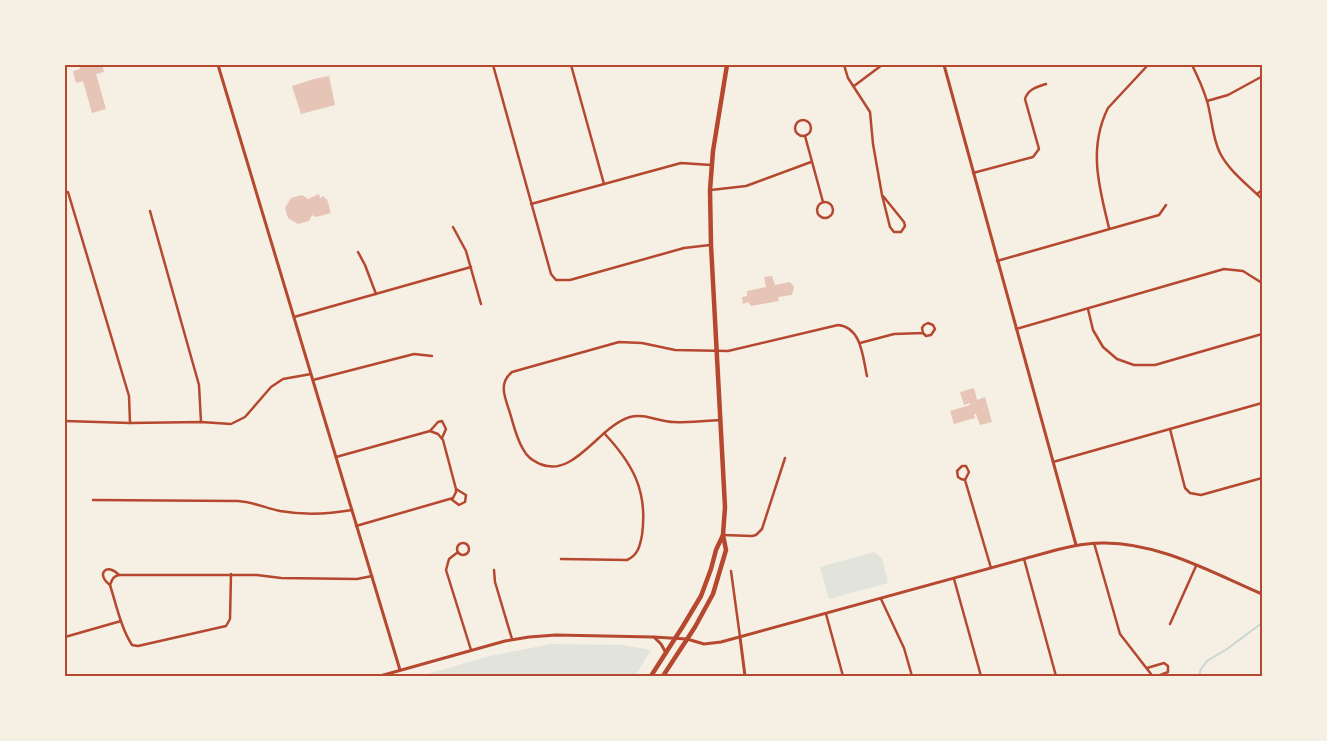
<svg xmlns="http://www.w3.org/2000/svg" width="1327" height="741" viewBox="0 0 1327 741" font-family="Cabin,sans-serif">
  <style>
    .green { fill: #e2e4dc }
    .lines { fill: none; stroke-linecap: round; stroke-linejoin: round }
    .stream { stroke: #c9d6d2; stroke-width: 2 }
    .building { fill: #e6c5b7 }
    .minor { stroke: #b5482f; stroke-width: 2.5 }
    .tertiary { stroke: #b5482f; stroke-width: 3 }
    .primary { stroke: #b5482f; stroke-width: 4.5 }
    .neatline { fill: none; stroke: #b5482f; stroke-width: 2 }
  </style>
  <rect width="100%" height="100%" fill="#f6efe4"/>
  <g class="green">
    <path d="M874,552L882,558L888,583L829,599L820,567Z"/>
    <path d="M551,644L623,645L651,650L635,676H421L490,656Z"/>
  </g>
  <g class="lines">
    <path class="stream" d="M1199,676L1201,669L1207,661L1227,649L1262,623"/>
  </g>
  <g class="building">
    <path d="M79,65H102L104,72L96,74L106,109L92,113L83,81L76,83L73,71L80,69Z"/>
    <path d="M329,76L335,105L301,114L292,86L314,79Z"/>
    <path d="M319,194L320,198L324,196L325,199H327L331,213L316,217L312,215L309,221L298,224L288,218L285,208L291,198L302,195L308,199Z"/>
    <path d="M772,276L775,285L790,282L794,287L792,295L778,297L779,301L751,306L748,302L743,304L742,297L747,296V291L766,287L764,277Z"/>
    <path d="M974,388L977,400L985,397L992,422L980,425L976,414H974L975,418L954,424L950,411L970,405V403L964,405L960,392Z"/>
  </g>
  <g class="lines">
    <g class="minor">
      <path d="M493,65L551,274L556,280H570L684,248L710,245"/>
      <path d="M571,65L604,184"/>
      <path d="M844,65L848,78L870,112L873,144L882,195L890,227L894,232H901L905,226L904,222L883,196"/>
      <path d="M1192,65C1198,77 1203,88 1207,101C1212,118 1212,137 1220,153C1229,171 1248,185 1262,199"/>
      <path d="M854,86L882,65"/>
      <path d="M1207,101L1228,95L1261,77"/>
      <circle cx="803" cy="128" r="8"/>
      <path d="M805,136L823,202"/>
      <path d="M973,173L1033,157L1039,149L1025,99C1028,89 1037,87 1046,84"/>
      <path d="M711,190L746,186L811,162"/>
      <path d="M68,192L129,396L130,423"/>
      <path d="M1257,194L1262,190"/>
      <circle cx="825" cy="210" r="8"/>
      <path d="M531,204L681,163L711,165"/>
      <path d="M150,211L199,385L201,422"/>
      <path d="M453,227L466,251L481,304"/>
      <path d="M1109,228C1099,187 1088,148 1108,108L1148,65"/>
      <path d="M358,252L365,265L376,294"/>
      <path d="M997,261L1159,215L1166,205"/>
      <path d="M1088,309L1093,330L1103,347L1117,359L1134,365H1155L1262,334"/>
      <path d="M294,317L471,267"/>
      <path d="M1016,329L1224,269L1243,271L1262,283"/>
      <path d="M860,343L894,334L923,333L926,336L931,335L935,329L933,325L928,323L924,325L922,328L923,333"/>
      <path d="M313,380L414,354L432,356"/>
      <path d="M720,420C705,421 690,423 674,422C659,422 645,413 630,417C599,426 574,479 540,464C532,460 527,457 523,449C516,438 513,422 509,410C504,395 499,383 512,372L619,342L642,343L675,350L728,351L838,325C862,327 863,359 867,376"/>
      <path d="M65,421L130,423L201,422L231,424L245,417L271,387L283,379L311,374"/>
      <path d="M1170,429L1185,488L1190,493L1201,495L1262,478"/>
      <path d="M430,431L438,422L442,421L446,429L442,438"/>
      <path d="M336,457L430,431L438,434L443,440L456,489V492L453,498L356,526"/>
      <path d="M1053,462L1262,403"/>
      <path d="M965,480L969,472L966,466H962L957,471L958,477L961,479L965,480L991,568"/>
      <path d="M451,499L459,505L465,502L466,495L456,489"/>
      <path d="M93,500L238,501C253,502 266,508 280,511C303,515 329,514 352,510"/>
      <path d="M723,535L752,536L756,535L762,529L785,458"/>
      <circle cx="463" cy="549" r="6"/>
      <path d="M1094,543L1120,634L1151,674V676"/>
      <path d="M458,552L449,559L446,570L471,650"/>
      <path d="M561,559L627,560C638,555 640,546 642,535C648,491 633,464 604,433"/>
      <path d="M1024,559L1056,676"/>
      <path d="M494,570L495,582L512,639"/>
      <path d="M731,571L740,637"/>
      <path d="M231,574L230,619L226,626L138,646L132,645C121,628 116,604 110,585C112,580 113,576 119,575H257L281,578L357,579L372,576"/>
      <path d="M954,579L981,676"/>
      <path d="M110,585C95,574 107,562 119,575"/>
      <path d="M881,599L904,648L912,676"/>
      <path d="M826,614L843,676"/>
      <path d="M1170,624L1196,566"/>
      <path d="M65,637L121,621"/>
      <path d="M1147,668L1164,663L1168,666V672L1158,676"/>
    </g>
    <g class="tertiary">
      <path d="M218,65L400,670"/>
      <path d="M944,65L1076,545"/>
      <path d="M654,637L661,644L666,653"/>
      <path d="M740,637L745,676"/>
      <path d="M380,676L505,641L529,637L556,635L653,637L687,639L704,644L721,642L1056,550C1071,546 1086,543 1102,543C1158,542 1211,572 1262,594"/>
    </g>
    <g class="primary">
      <path d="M651,676L683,626L701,596L711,569L716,550L723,535L725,507L711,245L710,190L713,151L727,65"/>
      <path d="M663,676L695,627L713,594L726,550L723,535"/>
    </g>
  </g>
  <rect width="1327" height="741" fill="none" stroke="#f6efe4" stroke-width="132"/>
  <rect x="66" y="66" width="1195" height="609" class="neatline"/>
</svg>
